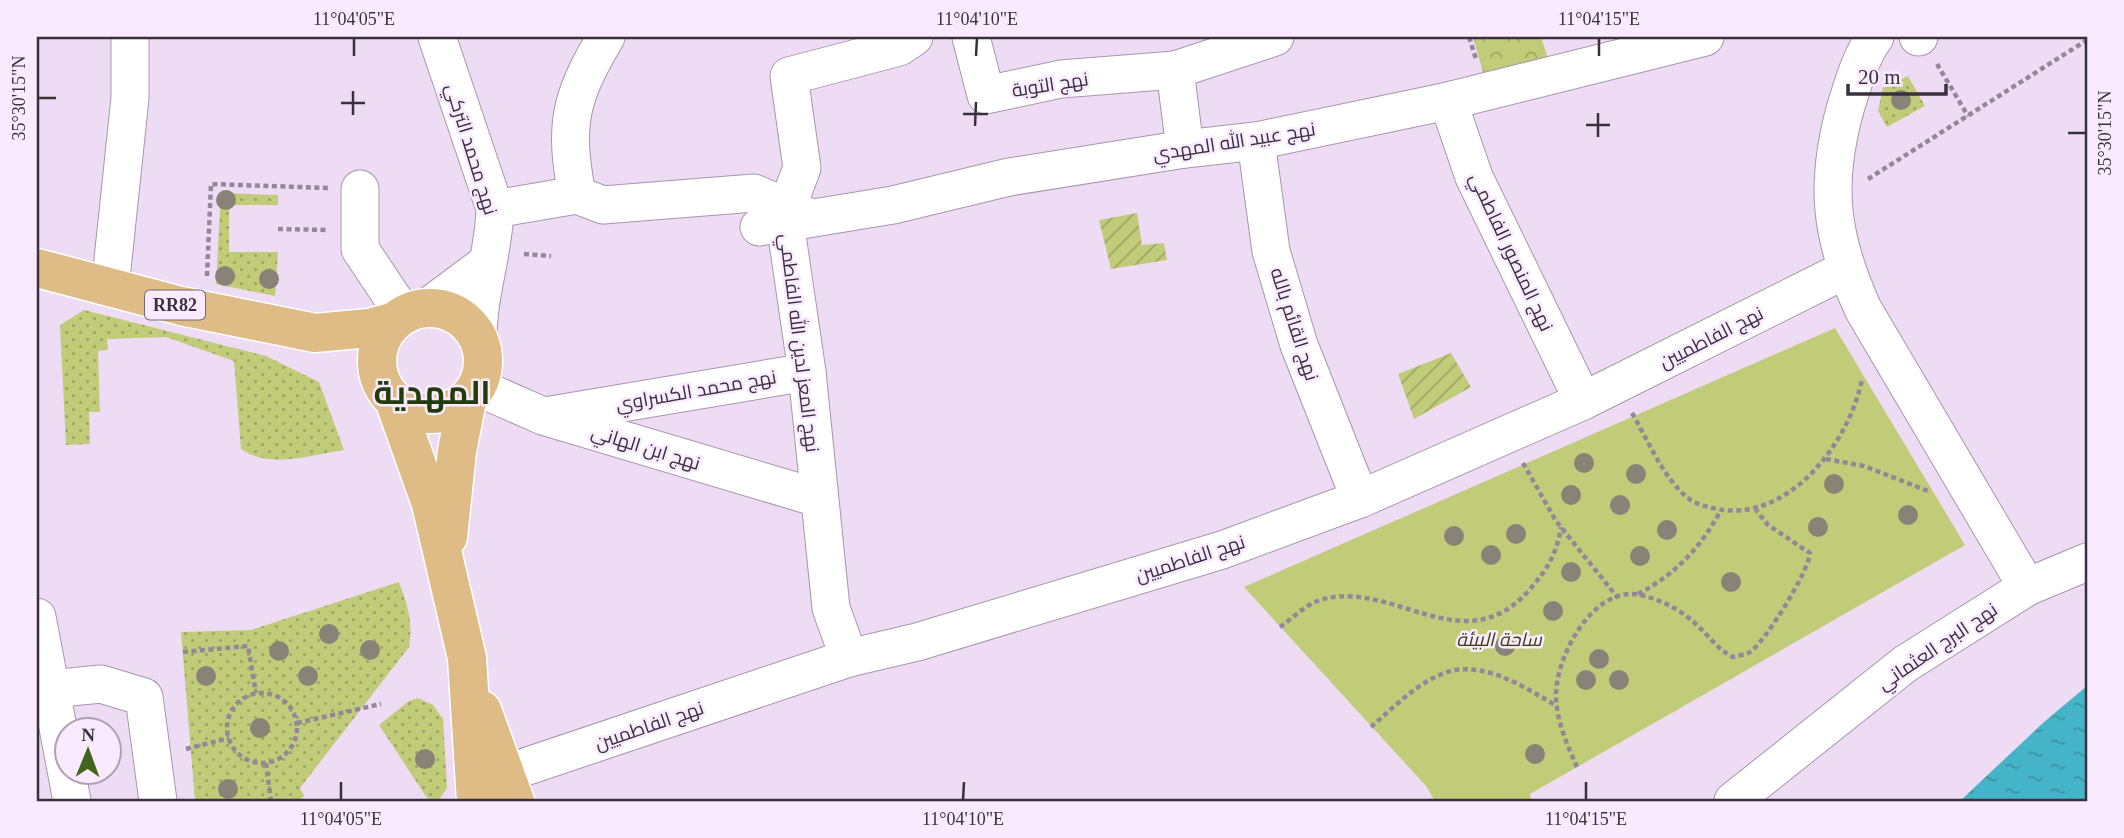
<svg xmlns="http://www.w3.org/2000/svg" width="2124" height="838" viewBox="0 0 2124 838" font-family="'Times New Roman',Cairo,serif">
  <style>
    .grass { fill: url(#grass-dots) }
    .forest { fill: url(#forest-crowns) }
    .park { fill: #c1cc79 }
    .garden { fill: url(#garden-furrows) }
    .water { fill: url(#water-ripples) }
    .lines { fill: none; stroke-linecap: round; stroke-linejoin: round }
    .minor-casing { stroke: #a796ae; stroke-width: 39 }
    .major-casing { stroke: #fff; stroke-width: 41 }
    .path { stroke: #948799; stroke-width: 4.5; stroke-dasharray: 5 3.5; stroke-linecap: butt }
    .minor { stroke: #fff; stroke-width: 37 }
    .major { stroke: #dfbb85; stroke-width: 38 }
    .tree { fill: #898377 }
    .ticks { fill: none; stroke: #38313b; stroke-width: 2.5 }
    .labels { text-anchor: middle; stroke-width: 5; stroke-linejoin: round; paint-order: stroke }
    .shield { fill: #f9eaff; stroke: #726876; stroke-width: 2 }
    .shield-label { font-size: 18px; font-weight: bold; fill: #38313b }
    .street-label { font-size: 19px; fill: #38313b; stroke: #f9eaff }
    .park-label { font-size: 19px; font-style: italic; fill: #373b10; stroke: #f9eaff }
    .town-label { font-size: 33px; font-weight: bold; fill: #223b0a; stroke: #f9eaff }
    .neatline { fill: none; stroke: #38313b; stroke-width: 2.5 }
    .ticks-label { font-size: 18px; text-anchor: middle; fill: #38313b }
  </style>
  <defs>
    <pattern id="grass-dots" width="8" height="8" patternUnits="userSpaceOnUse" patternTransform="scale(1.75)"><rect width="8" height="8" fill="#c1cc79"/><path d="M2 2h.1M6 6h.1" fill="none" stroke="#9ea664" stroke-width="1.8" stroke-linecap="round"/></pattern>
    <pattern id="forest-crowns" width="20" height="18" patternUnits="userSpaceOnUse" patternTransform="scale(1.75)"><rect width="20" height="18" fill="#c1cc79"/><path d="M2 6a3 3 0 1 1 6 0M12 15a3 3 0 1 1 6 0" fill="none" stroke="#9ea664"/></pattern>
    <pattern id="garden-furrows" width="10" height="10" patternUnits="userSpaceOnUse" patternTransform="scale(1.75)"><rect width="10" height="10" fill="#c1cc79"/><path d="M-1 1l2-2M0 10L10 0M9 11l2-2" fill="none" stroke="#9ea664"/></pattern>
    <pattern id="water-ripples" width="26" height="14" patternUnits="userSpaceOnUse" patternTransform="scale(1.75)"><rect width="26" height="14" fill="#45b4c8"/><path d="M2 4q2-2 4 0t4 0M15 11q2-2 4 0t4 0" fill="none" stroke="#3b93a4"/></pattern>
  </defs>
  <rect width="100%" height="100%" fill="#eedcf5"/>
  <g class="grass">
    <path d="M1908,76L1925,106L1887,127L1878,111L1883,88Z"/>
    <path d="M221,193L278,195V205H229V252H278L275,296L216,284Z"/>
    <path d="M84,310L266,356L319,382L344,450C312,455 269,469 241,449L234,361L166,337L107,339L108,350L98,351L100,412H89L90,444L66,445L60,325Z"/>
    <path d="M399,582C408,606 413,622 409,647L300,788L304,796L298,801H195L181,632L251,630Z"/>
    <path d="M418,698L433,705L443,719L447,788L438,801H429L379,725L409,701Z"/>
  </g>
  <path class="forest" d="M1473,37H1541L1549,62L1485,79Z"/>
  <path class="park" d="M1835,328L1965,545L1530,794L1531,801H1435L1426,786L1244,587Z"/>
  <g class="garden">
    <path d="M1137,213L1142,245L1164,243L1167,260L1111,269L1099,220Z"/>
    <path d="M1451,353L1471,387L1414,419L1398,374Z"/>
  </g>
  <path class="water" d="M2087,686V801H1960L2044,722Z"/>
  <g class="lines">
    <defs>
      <g id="minor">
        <path d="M437,37L495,209C494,253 478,293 478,338"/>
        <path d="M971,37L986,95L1061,79L1175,70"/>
        <path d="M1875,37C1860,58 1854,81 1846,106C1824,184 1830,236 1863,309L2027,587"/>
        <path d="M1918,37H1919"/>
        <path d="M1448,101L1474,177L1583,401"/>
        <path d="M1256,141L1271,251L1299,345L1360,499"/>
        <path d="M1185,149L1175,70L1275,37"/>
        <path d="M360,189V249L404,315"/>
        <path d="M577,195C564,125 569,99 606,37"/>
        <path d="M495,209L577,195L603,205L754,193L809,217"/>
        <path d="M759,227L893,205L1009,177L1185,149L1256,141L1448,101L1705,37"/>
        <path d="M110,288L130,98V37"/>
        <path d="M425,309L487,263"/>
        <path d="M477,387L543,416L818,498"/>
        <path d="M551,415L807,372"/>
        <path d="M37,617L72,801"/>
        <path d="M849,658L831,608L807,372L785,222L787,207L802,168L789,76L899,47L914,37"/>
        <path d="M50,689L101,684L144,697L158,801"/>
        <path d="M507,773L849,658L917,642L1222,550L1360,499L1583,401L1845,270"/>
        <path d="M1733,801L1905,664L2027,587L2087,562"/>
      </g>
      <g id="major">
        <path d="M37,268L181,306L315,333L369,328L395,321"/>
        <circle cx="430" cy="361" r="53"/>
        <path d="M394,400L431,504L467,658L476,801"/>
        <path d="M448,537L457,451L467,400"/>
        <path d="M482,710L515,801"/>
      </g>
    </defs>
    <use href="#minor" class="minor-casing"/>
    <use href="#major" class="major-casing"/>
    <g class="path">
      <path d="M1469,37L1476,59"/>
      <path d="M1937,64L1968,116"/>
      <path d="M1868,179L2087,40"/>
      <path d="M278,229L328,230"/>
      <path d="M524,254L551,256"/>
      <path d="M207,276L211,184L328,188"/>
      <path d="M1632,413C1648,440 1663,478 1688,498C1696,505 1712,508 1723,510C1793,518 1850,440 1862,379"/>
      <path d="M1826,459L1864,466L1928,491"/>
      <path d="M1523,463L1556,521L1618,598"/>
      <path d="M1638,594C1676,574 1701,547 1721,510"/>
      <path d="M1280,627C1292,619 1306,604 1320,600C1394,578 1465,666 1531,588C1548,568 1557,553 1561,527"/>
      <path d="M183,652L248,646L256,693"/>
      <circle cx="262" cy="728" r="35"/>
      <path d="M297,723L381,704"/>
      <path d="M1371,727C1393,708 1422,678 1451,671C1488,662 1527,689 1557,706"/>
      <path d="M186,749L229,738"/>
      <path d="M266,763L271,801"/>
      <path d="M1577,767C1567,745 1556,719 1556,695C1556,656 1594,584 1641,595C1662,600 1681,610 1697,625C1710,637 1717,649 1733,657C1738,655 1746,655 1750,652C1765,642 1809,571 1810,553L1768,525L1756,510"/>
    </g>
    <use href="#minor" class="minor"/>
    <use href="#major" class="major"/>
  </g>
  <g class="tree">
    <circle cx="1901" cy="100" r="10"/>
    <circle cx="226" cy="200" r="10"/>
    <circle cx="225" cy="276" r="10"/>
    <circle cx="269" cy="279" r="10"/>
    <circle cx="1584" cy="463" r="10"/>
    <circle cx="1636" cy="474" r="10"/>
    <circle cx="1834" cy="484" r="10"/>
    <circle cx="1571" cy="495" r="10"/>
    <circle cx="1620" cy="505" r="10"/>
    <circle cx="1908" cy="515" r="10"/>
    <circle cx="1818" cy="527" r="10"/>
    <circle cx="1667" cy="530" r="10"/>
    <circle cx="1516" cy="534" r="10"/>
    <circle cx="1454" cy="536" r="10"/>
    <circle cx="1491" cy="555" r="10"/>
    <circle cx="1640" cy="556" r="10"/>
    <circle cx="1571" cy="572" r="10"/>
    <circle cx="1731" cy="582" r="10"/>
    <circle cx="1553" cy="611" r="10"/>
    <circle cx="329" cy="634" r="10"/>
    <circle cx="1505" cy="646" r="10"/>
    <circle cx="370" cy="650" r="10"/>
    <circle cx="279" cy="651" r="10"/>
    <circle cx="1599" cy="659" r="10"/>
    <circle cx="206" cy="676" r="10"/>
    <circle cx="308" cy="676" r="10"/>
    <circle cx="1586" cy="680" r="10"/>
    <circle cx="1619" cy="680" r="10"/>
    <circle cx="260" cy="728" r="10"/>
    <circle cx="1535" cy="754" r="10"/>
    <circle cx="425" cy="759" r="10"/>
    <circle cx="228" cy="789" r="10"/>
  </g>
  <path class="ticks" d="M354,56V38M976,56L977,38M1599,56V38M38,98H56M341,103H365M963,114H988M353,115V91M1586,125H1610M975,126L976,102M2068,133H2086M1598,137V113M341,800V782M963,800L964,782M1586,800V782"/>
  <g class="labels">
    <rect class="shield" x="145" y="290.5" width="60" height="29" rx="5"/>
    <g class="shield-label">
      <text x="175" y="311">RR82</text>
    </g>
    <g class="street-label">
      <text transform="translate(1050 84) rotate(-9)" y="7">نهج التوبة</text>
      <text transform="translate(1234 141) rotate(-9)" y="7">نهج عبيد الله المهدي</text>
      <text transform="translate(472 149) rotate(73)" y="7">نهج محمد التركي</text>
      <text transform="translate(1512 252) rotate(65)" y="7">نهج المنصور الفاطمي</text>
      <text transform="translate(1295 324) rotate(72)" y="7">نهج القائم بالله</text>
      <text transform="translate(1711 337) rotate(-27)" y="7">نهج الفاطميين</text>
      <text transform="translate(800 343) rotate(83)" y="7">نهج المعز لدين الله الفاطمي</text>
      <text transform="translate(696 390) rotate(-10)" y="7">نهج محمد الكسراوي</text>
      <text transform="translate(646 447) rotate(17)" y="7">نهج ابن الهاني</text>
      <text transform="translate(1190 558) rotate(-18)" y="7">نهج الفاطميين</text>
      <text transform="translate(1937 646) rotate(-34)" y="7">نهج البرج العثماني</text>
      <text transform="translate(649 725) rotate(-19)" y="7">نهج الفاطميين</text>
    </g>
    <g class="park-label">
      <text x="1499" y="646">ساحة البيئة</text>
    </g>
    <g class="town-label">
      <text x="432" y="404">المهدية</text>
    </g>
  </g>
  <rect width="2124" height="838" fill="none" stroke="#f9eaff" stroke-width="77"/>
  <g transform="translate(88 751) rotate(1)"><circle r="33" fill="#f9eaff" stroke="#aca0b1" stroke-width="2"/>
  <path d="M0-5L12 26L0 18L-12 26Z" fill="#40651e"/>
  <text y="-10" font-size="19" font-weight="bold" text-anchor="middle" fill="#38313b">N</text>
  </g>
  <path d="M1848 84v10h98v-10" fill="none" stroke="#38313b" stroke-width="3.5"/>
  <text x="1858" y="84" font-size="21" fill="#38313b" stroke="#f9eaff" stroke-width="5" paint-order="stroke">20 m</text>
  <rect x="38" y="38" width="2048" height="762" class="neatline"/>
  <g class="ticks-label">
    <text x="354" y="25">11°04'05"E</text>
    <text x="977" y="25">11°04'10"E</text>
    <text x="1599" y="25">11°04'15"E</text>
    <text transform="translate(19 98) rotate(-90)" y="6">35°30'15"N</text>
    <text transform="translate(2105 133) rotate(-90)" y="6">35°30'15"N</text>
    <text x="341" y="825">11°04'05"E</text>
    <text x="963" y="825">11°04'10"E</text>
    <text x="1586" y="825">11°04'15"E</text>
  </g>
</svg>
